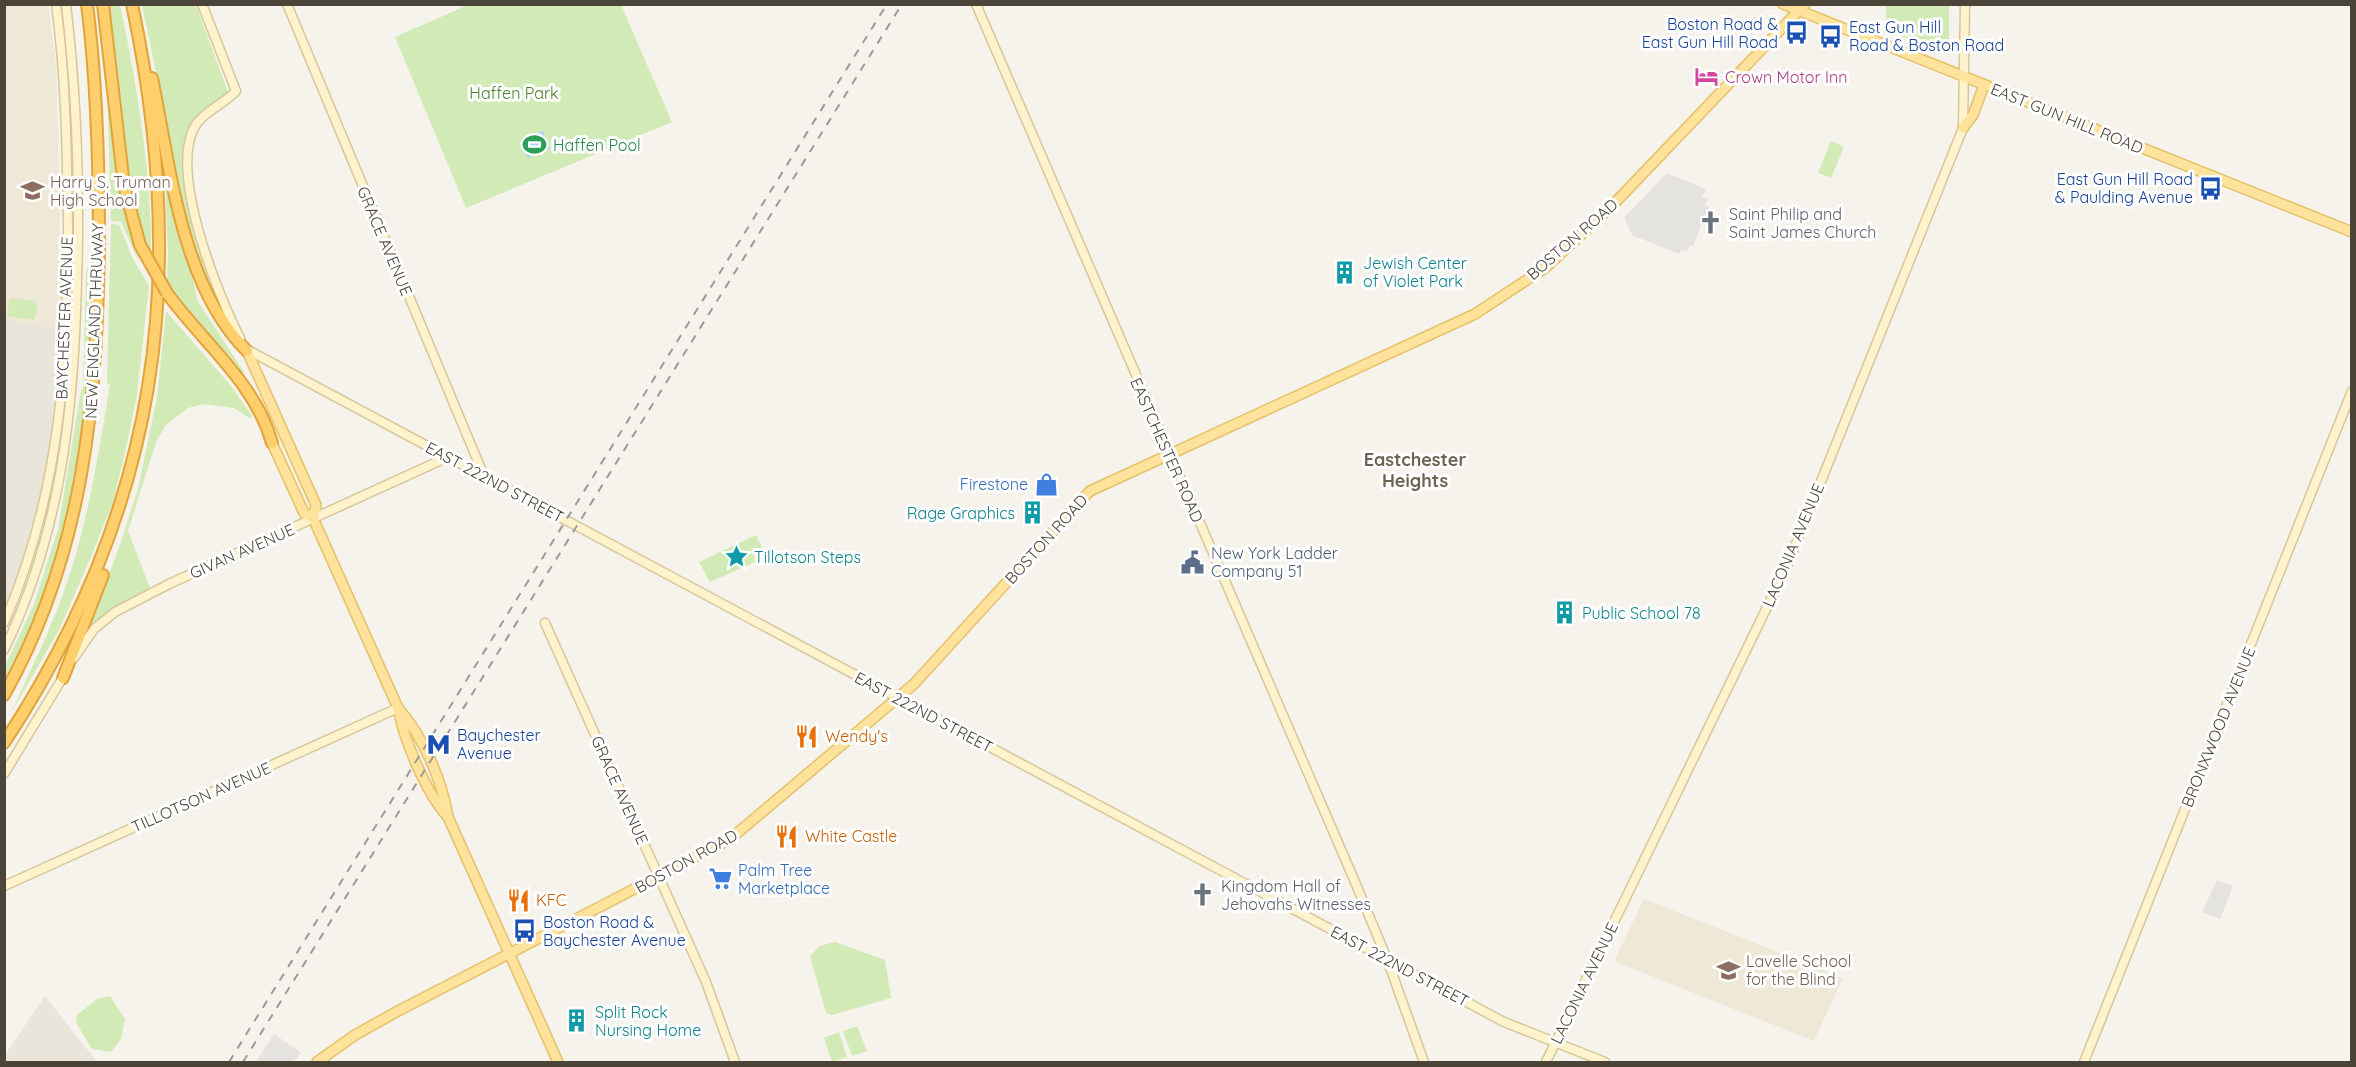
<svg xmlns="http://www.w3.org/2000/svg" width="2356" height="1067" viewBox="0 0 2356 1067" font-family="Quicksand,sans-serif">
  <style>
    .residential { fill: #eae5da }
    .education { fill: #efe8d6 }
    .green { fill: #d2eab5 }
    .parking { fill: #e5e3e0 }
    .water { fill: #a9d4f2 }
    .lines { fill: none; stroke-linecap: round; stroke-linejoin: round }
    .secondary-casing { stroke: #d6c79b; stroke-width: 11 }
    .primary-casing { stroke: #e6c16a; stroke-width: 12 }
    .highway-casing { stroke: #e0a43c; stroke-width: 14 }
    .secondary { stroke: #fff3cd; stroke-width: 8 }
    .primary { stroke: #ffe39c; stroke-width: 9 }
    .highway { stroke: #ffcf6e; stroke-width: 10 }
    .rail { stroke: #9a9a9a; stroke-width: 2; stroke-dasharray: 8 8; stroke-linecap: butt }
    .highway-bridge-casing { stroke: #e0a43c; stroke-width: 14; stroke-linecap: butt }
    .highway-bridge { stroke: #ffcf6e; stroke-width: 10 }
    .labels { text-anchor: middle; stroke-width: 6; stroke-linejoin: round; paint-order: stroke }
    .transit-label { font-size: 16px; fill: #164399; stroke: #fff; text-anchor: start }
    .hotel-label { font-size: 16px; fill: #b23c85; stroke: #fff; text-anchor: start }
    .park-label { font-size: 16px; fill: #4a7f2a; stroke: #fff }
    .street-label { font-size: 16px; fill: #4b4439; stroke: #fff }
    .leisure-label { font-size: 16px; fill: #27864d; stroke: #fff; text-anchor: start }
    .education-label { font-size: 16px; fill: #785e54; stroke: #fff; text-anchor: start }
    .worship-label { font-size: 16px; fill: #5b616d; stroke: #fff; text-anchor: start }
    .culture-label { font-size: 16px; fill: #0d838f; stroke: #fff; text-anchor: start }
    .shop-label { font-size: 16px; fill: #366cbe; stroke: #fff; text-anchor: end }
    .service-label { font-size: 16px; fill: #4e5e75; stroke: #fff; text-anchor: start }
    .food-label { font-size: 16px; fill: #c56008; stroke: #fff; text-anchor: start }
    .neighbourhood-label { font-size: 18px; font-weight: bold; fill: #6e6250; stroke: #fff }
  </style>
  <rect width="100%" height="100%" fill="#f6f3ec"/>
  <g class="residential">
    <path d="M5,5H48L56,65L62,321L48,471L14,589L5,609Z"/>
    <path d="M45,996L97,1062H5V1055Z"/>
  </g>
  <g class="education">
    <path d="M5,5H48L56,65L62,329L22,323L5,317Z"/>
    <path d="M1644,899L1843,978L1814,1041L1614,961Z"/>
  </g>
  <g class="green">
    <path d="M108,5H120C137,84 152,175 151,256C127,213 115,111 117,62L114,61Z"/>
    <path d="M142,5H196L228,92L188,139L195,234L204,267L220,307L217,306L197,259L188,225Z"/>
    <path d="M468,5H621L672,122L466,208L395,37Z"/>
    <path d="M1886,5H1949V55L1886,30Z"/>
    <path d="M107,84L124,212L139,262L121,222L111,221Z"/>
    <path d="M1831,141L1844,147L1831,178L1818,173Z"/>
    <path d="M169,177L198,302L244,372L240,375L189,316L167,284L168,254L165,178Z"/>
    <path d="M111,224L119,225L133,259L149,286L137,395L126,448L113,502L91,557L59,630L11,713C33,664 58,616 73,564C91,505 100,445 110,384L107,383Z"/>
    <path d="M91,262L92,277L88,278C98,408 71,568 5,681V666L34,604L58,529L81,390L83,389L86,271Z"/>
    <path d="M10,298L35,301L38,307L34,320L7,316Z"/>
    <path d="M166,311L231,386L252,416L251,419L234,408L204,404L188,408L166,425L156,442L128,531L150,588L148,591L120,604L88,629L120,545L138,489L157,397Z"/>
    <path d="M756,535L766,557L710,582L699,562Z"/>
    <path d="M835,942L885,960L891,998L832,1015L826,1013L810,956L820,946Z"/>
    <path d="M110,996L125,1019L121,1039L111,1052L92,1049L76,1023L77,1015L97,999Z"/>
    <path d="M857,1026L867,1051L852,1056L843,1031Z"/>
    <path d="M839,1032L847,1057L832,1062L824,1038Z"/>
  </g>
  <g class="parking">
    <path d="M1667,173L1706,189L1702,197L1708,199L1705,205L1709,207L1693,246L1690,245L1687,252L1681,250L1679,254L1632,235L1624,218Z"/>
    <path d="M2217,880L2233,886L2220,919L2202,912Z"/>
    <path d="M274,1034L301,1053L293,1062H256Z"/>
  </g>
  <path class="water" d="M543,131L550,149L528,158L520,141Z"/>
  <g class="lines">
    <defs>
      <g id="secondary">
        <path d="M202,4L236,91C224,104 208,109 197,123C166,167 218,295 240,338"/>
        <path d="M287,4L484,476"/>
        <path d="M976,4L1355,882L1387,959L1424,1062"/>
        <path d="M246,349L1504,1022L1605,1062"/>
        <path d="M4,623C60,494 68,366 68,227C67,153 66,78 56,4"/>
        <path d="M545,623L706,982L735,1062"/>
        <path d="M4,650C61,533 74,410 77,282C80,189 77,97 66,4"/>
        <path d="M74,658L94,629L115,612L169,584L448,457"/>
        <path d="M4,774L65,674"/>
        <path d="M4,886L398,708"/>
        <path d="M1546,1062L1787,566L1963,128L1965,4"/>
        <path d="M2084,1062L2352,391"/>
      </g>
      <g id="primary">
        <path d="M1783,4L2352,232"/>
        <path d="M1963,128L1973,115L1984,85"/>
        <path d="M247,351L316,505L313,518L398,708C404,740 426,793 448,817"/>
        <path d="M272,443L304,513L313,518"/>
        <path d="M398,708C423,736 442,780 448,817L558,1062"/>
        <path d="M317,1062L355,1035L398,1011L729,840L914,684L1090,491L1475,314L1545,268L1609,209L1805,4"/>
      </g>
      <g id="highway">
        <path d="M103,4L124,186L140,245"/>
        <path d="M152,78C170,165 181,286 247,351"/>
        <path d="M167,293C203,343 255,382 272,443"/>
        <path d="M63,678L103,575"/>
        <path d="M4,695C85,551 97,401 99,240C99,161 97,82 87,4"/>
        <path d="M4,743C159,508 190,277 132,4"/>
      </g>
    </defs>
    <use href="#secondary" class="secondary-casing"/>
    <use href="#primary" class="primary-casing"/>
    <use href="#highway" class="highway-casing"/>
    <use href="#secondary" class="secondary"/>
    <use href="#primary" class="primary"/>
    <use href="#highway" class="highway"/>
    <g class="rail">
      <path d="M229,1062L887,4"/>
      <path d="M243,1062L902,4"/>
    </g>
    <defs>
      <path id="highway-bridge" d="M140,245L167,293"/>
    </defs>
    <use href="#highway-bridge" class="highway-bridge-casing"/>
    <use href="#highway-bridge" class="highway-bridge"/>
  </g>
  <defs>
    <symbol id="bus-bare" viewBox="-9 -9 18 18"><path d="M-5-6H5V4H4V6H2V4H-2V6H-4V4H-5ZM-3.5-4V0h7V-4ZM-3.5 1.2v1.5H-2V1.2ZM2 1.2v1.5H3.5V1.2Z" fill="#1a4fb4" stroke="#fff" stroke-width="2.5" paint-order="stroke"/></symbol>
    <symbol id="hotel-bare" viewBox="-9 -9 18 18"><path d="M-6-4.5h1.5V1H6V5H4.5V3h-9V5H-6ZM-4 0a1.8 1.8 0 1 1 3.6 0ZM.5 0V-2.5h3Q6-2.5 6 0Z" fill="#d1479c" stroke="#fff" stroke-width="2.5" paint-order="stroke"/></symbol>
    <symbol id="stadium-bare" viewBox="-9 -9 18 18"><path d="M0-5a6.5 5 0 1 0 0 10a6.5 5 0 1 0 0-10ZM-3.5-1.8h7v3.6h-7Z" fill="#2e9e5b" stroke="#fff" stroke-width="2.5" paint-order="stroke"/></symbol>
    <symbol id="school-bare" viewBox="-9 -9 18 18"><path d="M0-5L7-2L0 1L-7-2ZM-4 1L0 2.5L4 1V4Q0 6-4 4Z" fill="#8d6e63" stroke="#fff" stroke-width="2.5" paint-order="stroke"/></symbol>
    <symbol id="church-bare" viewBox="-9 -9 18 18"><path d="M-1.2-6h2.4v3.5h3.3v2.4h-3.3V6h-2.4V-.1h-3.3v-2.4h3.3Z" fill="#6b7280" stroke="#fff" stroke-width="2.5" paint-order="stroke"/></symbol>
    <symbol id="building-bare" viewBox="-9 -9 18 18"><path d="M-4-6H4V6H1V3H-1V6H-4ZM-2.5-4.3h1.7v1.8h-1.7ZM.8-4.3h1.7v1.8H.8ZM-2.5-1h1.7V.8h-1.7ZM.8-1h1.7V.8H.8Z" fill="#0f9aa8" stroke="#fff" stroke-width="2.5" paint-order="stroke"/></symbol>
    <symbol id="shop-bare" viewBox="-9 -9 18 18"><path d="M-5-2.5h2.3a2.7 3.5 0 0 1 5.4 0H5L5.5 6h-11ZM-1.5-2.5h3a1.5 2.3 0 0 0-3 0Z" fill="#3f7fe0" stroke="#fff" stroke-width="2.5" paint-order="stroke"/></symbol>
    <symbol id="sight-bare" viewBox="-9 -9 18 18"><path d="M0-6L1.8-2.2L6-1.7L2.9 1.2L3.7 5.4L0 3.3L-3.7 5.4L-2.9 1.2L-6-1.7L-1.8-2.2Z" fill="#0f9aa8" stroke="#fff" stroke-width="2.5" paint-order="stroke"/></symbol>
    <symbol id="civic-bare" viewBox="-9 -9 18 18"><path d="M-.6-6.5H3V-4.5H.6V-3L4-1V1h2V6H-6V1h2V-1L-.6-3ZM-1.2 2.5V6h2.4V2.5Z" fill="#5c6f8a" stroke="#fff" stroke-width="2.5" paint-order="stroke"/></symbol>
    <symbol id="restaurant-bare" viewBox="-9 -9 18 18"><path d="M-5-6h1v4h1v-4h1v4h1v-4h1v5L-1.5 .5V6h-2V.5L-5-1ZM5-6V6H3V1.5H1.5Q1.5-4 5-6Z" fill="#e8710a" stroke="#fff" stroke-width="2.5" paint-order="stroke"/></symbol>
    <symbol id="metro-bare" viewBox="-9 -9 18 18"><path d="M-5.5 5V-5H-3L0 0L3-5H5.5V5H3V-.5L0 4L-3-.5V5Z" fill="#1a4fb4" stroke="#fff" stroke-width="2.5" paint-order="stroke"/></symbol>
    <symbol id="supermarket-bare" viewBox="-9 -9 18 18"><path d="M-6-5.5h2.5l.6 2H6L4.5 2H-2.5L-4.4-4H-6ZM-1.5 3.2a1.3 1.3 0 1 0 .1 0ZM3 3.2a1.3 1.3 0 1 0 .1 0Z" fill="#3f7fe0" stroke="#fff" stroke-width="2.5" paint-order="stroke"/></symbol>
  </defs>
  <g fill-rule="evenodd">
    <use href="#bus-bare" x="1780" y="16" width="33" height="33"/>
    <use href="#bus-bare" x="1814" y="20" width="33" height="33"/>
    <use href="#hotel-bare" x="1690" y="60" width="33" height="33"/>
    <use href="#stadium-bare" x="518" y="128" width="33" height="33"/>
    <use href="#bus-bare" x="2194" y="172" width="33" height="33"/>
    <use href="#school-bare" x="16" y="174" width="33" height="33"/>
    <use href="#church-bare" x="1694" y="206" width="33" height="33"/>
    <use href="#building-bare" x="1328" y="256" width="33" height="33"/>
    <use href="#shop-bare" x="1030" y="468" width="33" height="33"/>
    <use href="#building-bare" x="1016" y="496" width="33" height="33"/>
    <use href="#sight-bare" x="720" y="540" width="33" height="33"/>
    <use href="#civic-bare" x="1176" y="546" width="33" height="33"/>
    <use href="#building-bare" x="1548" y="596" width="33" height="33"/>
    <use href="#restaurant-bare" x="790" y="720" width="33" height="33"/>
    <use href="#metro-bare" x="422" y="728" width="33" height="33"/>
    <use href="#restaurant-bare" x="770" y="820" width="33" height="33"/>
    <use href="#supermarket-bare" x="704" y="862" width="33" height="33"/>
    <use href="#church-bare" x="1186" y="878" width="33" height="33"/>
    <use href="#restaurant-bare" x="502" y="884" width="33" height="33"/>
    <use href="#bus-bare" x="508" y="914" width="33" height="33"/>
    <use href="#school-bare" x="1712" y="954" width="33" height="33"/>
    <use href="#building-bare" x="560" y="1004" width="33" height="33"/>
  </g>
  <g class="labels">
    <g class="transit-label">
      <text x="1778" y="30" text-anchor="end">Boston Road &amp;<tspan x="1778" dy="18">East Gun Hill Road</tspan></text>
      <text x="1849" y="33">East Gun Hill<tspan x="1849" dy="18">Road &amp; Boston Road</tspan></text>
      <text x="2193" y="185" text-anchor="end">East Gun Hill Road<tspan x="2193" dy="18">&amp; Paulding Avenue</tspan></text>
      <text x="457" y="741">Baychester<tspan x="457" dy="18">Avenue</tspan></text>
      <text x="543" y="928">Boston Road &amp;<tspan x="543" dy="18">Baychester Avenue</tspan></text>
    </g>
    <g class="hotel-label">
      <text x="1725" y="83">Crown Motor Inn</text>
    </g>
    <g class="park-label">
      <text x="514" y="99">Haffen Park</text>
    </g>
    <g class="street-label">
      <text transform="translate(2067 118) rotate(22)" y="6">EAST GUN HILL ROAD</text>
      <text transform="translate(1572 239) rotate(-41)" y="6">BOSTON ROAD</text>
      <text transform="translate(385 241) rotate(67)" y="6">GRACE AVENUE</text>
      <text transform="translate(64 318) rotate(-88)" y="6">BAYCHESTER AVENUE</text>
      <text transform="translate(94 321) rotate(-88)" y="6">NEW ENGLAND THRUWAY</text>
      <text transform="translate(1167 450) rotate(66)" y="6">EASTCHESTER ROAD</text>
      <text transform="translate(495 482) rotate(28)" y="6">EAST 222ND STREET</text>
      <text transform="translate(1046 539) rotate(-48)" y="6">BOSTON ROAD</text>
      <text transform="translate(1793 545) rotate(-67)" y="6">LACONIA AVENUE</text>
      <text transform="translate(242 551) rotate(-24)" y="6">GIVAN AVENUE</text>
      <text transform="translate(924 712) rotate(28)" y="6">EAST 222ND STREET</text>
      <text transform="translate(2218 727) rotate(-68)" y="6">BRONXWOOD AVENUE</text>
      <text transform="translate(620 790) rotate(66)" y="6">GRACE AVENUE</text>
      <text transform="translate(201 797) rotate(-24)" y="6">TILLOTSON AVENUE</text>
      <text transform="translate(686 861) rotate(-29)" y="6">BOSTON ROAD</text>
      <text transform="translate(1400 966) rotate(28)" y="6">EAST 222ND STREET</text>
      <text transform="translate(1584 983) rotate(-64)" y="6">LACONIA AVENUE</text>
    </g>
    <g class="leisure-label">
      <text x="553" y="151">Haffen Pool</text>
    </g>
    <g class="education-label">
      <text x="50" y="188">Harry S. Truman<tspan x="50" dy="18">High School</tspan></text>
      <text x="1746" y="967">Lavelle School<tspan x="1746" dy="18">for the Blind</tspan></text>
    </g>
    <g class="worship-label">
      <text x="1729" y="220">Saint Philip and<tspan x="1729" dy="18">Saint James Church</tspan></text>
      <text x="1221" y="892">Kingdom Hall of<tspan x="1221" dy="18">Jehovahs Witnesses</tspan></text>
    </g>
    <g class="culture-label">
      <text x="1363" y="269">Jewish Center<tspan x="1363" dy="18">of Violet Park</tspan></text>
      <text x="1015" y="519" text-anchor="end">Rage Graphics</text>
      <text x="754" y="563">Tillotson Steps</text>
      <text x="1582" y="619">Public School 78</text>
      <text x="595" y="1018">Split Rock<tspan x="595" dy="18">Nursing Home</tspan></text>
    </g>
    <g class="shop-label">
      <text x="1028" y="490">Firestone</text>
      <text x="738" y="876" text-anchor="start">Palm Tree<tspan x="738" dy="18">Marketplace</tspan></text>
    </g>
    <g class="service-label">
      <text x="1211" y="559">New York Ladder<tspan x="1211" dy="18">Company 51</tspan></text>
    </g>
    <g class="food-label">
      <text x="825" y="742">Wendy's</text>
      <text x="805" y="842">White Castle</text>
      <text x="536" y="906">KFC</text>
    </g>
    <g class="neighbourhood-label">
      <text x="1415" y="466">Eastchester<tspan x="1415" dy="21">Heights</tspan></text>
    </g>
  </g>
  <rect width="2356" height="1067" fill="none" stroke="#4b4439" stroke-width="12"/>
</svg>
